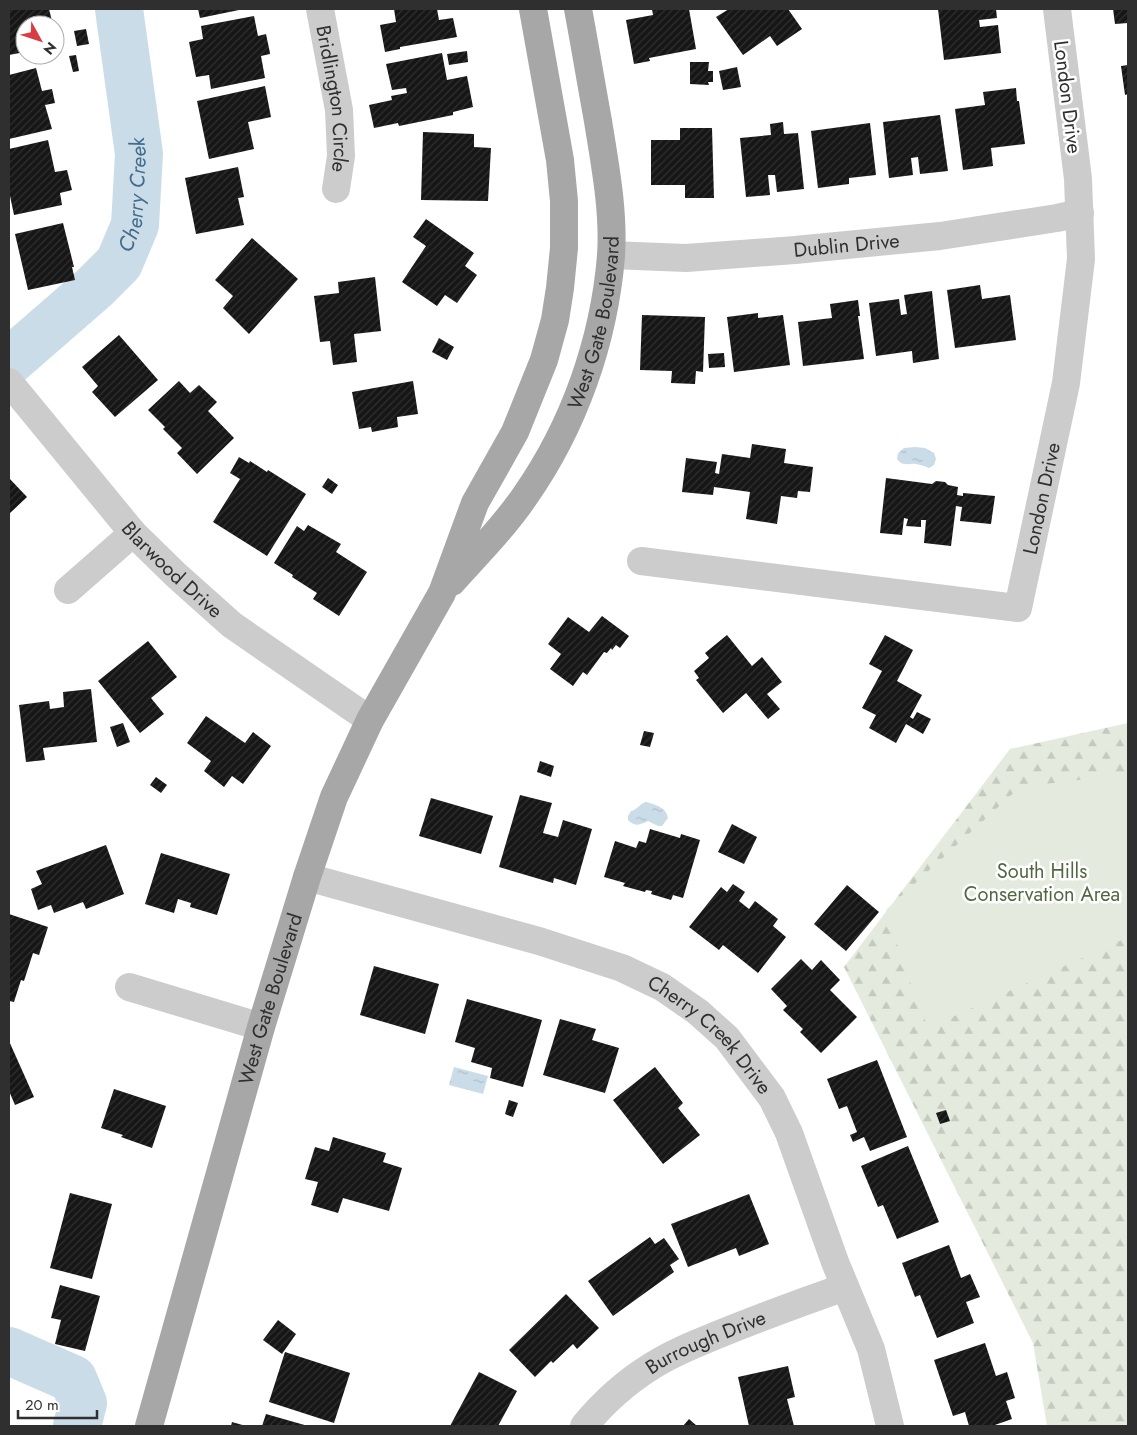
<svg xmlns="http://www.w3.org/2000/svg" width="1137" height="1435" viewBox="0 0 1137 1435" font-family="Jost,sans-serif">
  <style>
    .forest { fill: url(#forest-firs) }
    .park { fill: #e4ebde }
    .water { fill: url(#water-ripples) }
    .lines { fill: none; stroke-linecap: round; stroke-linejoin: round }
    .stream { stroke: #cbdce9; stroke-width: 8 }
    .river { stroke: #cbdce9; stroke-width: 48 }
    .building { fill: url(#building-hatch) }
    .minor { stroke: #ccc; stroke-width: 28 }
    .major { stroke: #a7a7a7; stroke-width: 28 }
    .labels { text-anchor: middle; stroke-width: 5; stroke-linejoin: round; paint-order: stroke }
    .street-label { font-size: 20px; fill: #2f2f2f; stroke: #fff }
    .park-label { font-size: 20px; fill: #50683f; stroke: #fff }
    .water-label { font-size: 21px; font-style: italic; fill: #426c8b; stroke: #fff }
  </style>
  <defs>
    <pattern id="forest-firs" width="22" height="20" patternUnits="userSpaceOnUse" patternTransform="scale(1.25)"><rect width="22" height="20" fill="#e4ebde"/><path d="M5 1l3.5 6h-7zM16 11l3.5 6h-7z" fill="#c4cabf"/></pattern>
    <pattern id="water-ripples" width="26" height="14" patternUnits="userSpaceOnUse" patternTransform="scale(1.25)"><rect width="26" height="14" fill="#cbdce9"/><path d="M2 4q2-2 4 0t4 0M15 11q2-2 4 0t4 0" fill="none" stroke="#afbdc8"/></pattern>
    <pattern id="building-hatch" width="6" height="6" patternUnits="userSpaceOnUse" patternTransform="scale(1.25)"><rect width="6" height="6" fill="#161616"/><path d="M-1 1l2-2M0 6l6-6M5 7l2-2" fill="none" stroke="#303030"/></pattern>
  </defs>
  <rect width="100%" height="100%" fill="#fff"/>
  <path class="forest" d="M1128,723V1426H1047L1033,1343L844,967L1010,749Z"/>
  <path class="park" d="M1128,774V937L928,1028L905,968L886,910L1020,787Z"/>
  <g class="water">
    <path d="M915,447L925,448L934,453L936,459L934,465L929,468C925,466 921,465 916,464C908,463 903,467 897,459L898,453L904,448Z"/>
    <path d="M646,802C656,805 666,807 668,818L662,826H658L648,821C640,825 635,827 628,820V816L631,811C637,810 639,804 646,802Z"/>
    <path d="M454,1067L488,1076L483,1094L449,1085Z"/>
  </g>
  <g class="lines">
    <path class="stream" d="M9,1353L10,1352"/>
    <g class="river">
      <path id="s1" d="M9,362L94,288L119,263L135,225L139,154L119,9"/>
      <path d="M9,1351L73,1379L83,1403L77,1426"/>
    </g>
  </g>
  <g class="building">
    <path d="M9,9H49L53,25H25V52L9,55Z"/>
    <path d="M198,9H239V10L200,18Z"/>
    <path d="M394,9H437L439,20L453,18L457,37L400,47V49L385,52L380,25L396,22Z"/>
    <path d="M652,9H689L696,49L649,58L650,61L634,64L626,20L653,15Z"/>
    <path d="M729,9H788L802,29L777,46L770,36L743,55L716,17Z"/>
    <path d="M938,9H996L997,18L979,20L980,27L998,25L1001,53L944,60Z"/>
    <path d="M1113,9H1128V23L1115,24Z"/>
    <path d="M254,16L258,36L266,34L270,53V54L261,56L265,78L211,89L209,75L196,77L189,42L203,39L201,26Z"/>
    <path d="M86,29L89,44L77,46L74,31Z"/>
    <path d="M467,51L468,62L449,65L447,54Z"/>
    <path d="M442,53L447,80L467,76L473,107L453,112V115L399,126L398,123L374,128L369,105L392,100L391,96L407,93L406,88L392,90L386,64Z"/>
    <path d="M76,55L79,71L73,72L69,56Z"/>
    <path d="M690,62H709L708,71H713V82H708L709,85L690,84Z"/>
    <path d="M1128,65V94L1125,95L1121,66Z"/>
    <path d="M737,67L741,87L723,90L719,71Z"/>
    <path d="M36,68L42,91L52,89L55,103L45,105L52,129L9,139V75Z"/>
    <path d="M265,86L271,117L248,122L254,149L209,159L197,101Z"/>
    <path d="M1016,88L1017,101H1019L1025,144L991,148L993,166L963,170L955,109L985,105L983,92Z"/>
    <path d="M940,115L948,171L920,174L918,157L911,158L913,175L889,178L883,122Z"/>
    <path d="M783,122L784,134L798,133L804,189L777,192L775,175H768L770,195L746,197L740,138L771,135L770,124Z"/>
    <path d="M870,123L876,175L849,178V184L818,188L811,131Z"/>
    <path d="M680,128H712L714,198H685V185H651V140H680Z"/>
    <path d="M423,132L474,134V147L491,148L488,201L421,200Z"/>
    <path d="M48,140L55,172L67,170L72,190L60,193L62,205L14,215L9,191V149Z"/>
    <path d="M238,167L244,197L238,198L244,225L196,234L185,178Z"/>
    <path d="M426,219L474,253L465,266L477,275L457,303L445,295L437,306L402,282L426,246L413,237Z"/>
    <path d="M63,223L74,267H72L75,280L28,290L15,234Z"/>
    <path d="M252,238L298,279L249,334L223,308L233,296L215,280Z"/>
    <path d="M375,277L381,331L354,334L357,362L333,365L330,341L320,342L314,296L339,293L338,282Z"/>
    <path d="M980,285L982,299L1010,295L1016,340L955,348L947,290Z"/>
    <path d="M932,291L939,359L913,363L912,351L876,356L869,303L899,299L901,315L907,314L904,295Z"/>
    <path d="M858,300L860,316H858L864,359L803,366L798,322L832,318L830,304Z"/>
    <path d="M758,313V318L783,315L790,365L734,372L727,317Z"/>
    <path d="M642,315L705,317L703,372L696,371L695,384L671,383L672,371L640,370Z"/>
    <path d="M119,335L158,380L115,417L92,392L98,386L82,367Z"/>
    <path d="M439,338L454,347L447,360L432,352Z"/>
    <path d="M724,353L725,367L709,368L708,354Z"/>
    <path d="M179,381L190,393L199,385L217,402L208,411L234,438L197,474L177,453L182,448L163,429L165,427L148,410Z"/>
    <path d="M413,381L418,414L397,417L398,427L372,432L371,427L359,429L352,392Z"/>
    <path d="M752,444L786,449L784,463L813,467L810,492L798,491L797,498L781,496L777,524L746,519L750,492L714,487L713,495L682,492L686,458L717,462L715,473L719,474L722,454L750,458Z"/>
    <path d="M239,457L249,463L250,461L267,472L268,470L306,494L267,556L213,522L240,479L230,473Z"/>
    <path d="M9,478L27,497L9,514Z"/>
    <path d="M328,478L338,485L332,494L322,487Z"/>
    <path d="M886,478L932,484L936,481L945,482L948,485L958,487L957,495L963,496V493L995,496L991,524L960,521L962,507L956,506L951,546L924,543L926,520H921V527L906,526L908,519L904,518L902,535L880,533Z"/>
    <path d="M308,525L341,544L336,552L367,572L339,616L313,599L317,593L292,577L293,575L274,563L297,526L304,531Z"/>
    <path d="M602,616L629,636L620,648L616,645L612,650L611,648L607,653L604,652L587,675L583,672L573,686L550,669L561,654L548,644L568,617L589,632Z"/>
    <path d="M727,635L752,666L762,657L782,682L767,694L780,709L768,719L746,693L723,713L696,680L699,678L694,671L709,658L705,653Z"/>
    <path d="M885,635L913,650L897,681L922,695L910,717L913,719L917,712L931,719L923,734L906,724L896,743L869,728L876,715L862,708L882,671L869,664Z"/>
    <path d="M148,641L177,677L151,698L164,714L140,733L98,681Z"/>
    <path d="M91,689L97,742L43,748L45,760L26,762L19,705L49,701L50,709L64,707L63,692Z"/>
    <path d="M206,716L245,743L253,732L271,746L243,784L232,776L224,787L204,771L211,761L187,743Z"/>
    <path d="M123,723L130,742L117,747L110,727Z"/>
    <path d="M644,731L654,733L650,747L640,745Z"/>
    <path d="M540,761L554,766L551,777L537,772Z"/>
    <path d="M156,777L167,785L161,793L150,785Z"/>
    <path d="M520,795L552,803L543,833L558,837L563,820L592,829L576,885L554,878L553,883L499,867Z"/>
    <path d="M431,798L493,816L481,854L419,836Z"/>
    <path d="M732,824L757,837L744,864L718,852Z"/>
    <path d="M650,829L680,838L681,834L700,840L683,898L673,895L671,900L651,894L652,891L646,890L645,892L623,886L625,883L604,877L615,841L636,848L639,841L646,843Z"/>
    <path d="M106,845L124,894L86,909L83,902L54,913L51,905L38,910L31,889L42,884L36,871Z"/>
    <path d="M161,853L230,874L217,915L190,907L191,903L178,899L174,913L145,904Z"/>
    <path d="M733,884L745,892L739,901L749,909L755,901L778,919L773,926L786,937L758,973L723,945L719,950L689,927L721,887L727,892Z"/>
    <path d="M847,885L879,912L846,951L814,924Z"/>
    <path d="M9,914L48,927L39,955L33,953L24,981L21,980L14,1002L9,1001Z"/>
    <path d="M801,959L812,970L821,960L840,980L830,990L857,1017L821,1053L800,1032L803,1029L783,1010L787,1006L771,989Z"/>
    <path d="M374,966L439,984L425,1034L360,1015Z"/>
    <path d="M467,999L542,1020L523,1087L490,1078L492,1068L471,1062L475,1048L455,1042Z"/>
    <path d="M560,1019L596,1029L592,1040L619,1048L605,1093L543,1075Z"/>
    <path d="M9,1041L34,1097L15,1105L9,1091Z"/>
    <path d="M877,1060L907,1137L870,1151L864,1137L853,1142L850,1135L857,1132L847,1106L839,1109L827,1079Z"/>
    <path d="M655,1067L683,1103L678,1108L700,1135L663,1164L613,1100Z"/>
    <path d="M114,1089L166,1106L152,1148L121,1137L123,1135L101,1128Z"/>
    <path d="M509,1100L518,1103L513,1117L505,1114Z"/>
    <path d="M946,1110L950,1121L940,1124L936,1113Z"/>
    <path d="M333,1137L386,1153L383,1162L402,1168L389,1211L343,1198L338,1213L311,1205L318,1182L305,1179L315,1147L329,1151Z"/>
    <path d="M908,1146L939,1222L897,1239L883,1205L878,1207L861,1166Z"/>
    <path d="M70,1193L112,1204L92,1279L50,1268Z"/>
    <path d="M749,1194L769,1244L739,1256L736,1248L688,1267L671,1224Z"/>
    <path d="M650,1237L655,1244L664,1238L679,1259L670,1265L674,1272L613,1316L588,1281Z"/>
    <path d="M949,1245L961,1278L970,1274L980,1297L966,1302L974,1323L937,1338L920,1295L915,1297L902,1263Z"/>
    <path d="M60,1285L100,1296L85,1351L55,1344L61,1320L51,1318Z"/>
    <path d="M566,1294L599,1328L577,1349L573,1344L553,1363L551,1361L535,1377L509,1350Z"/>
    <path d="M278,1320L296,1334L282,1354L263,1340Z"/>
    <path d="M985,1343L996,1376L1007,1372L1015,1398L1006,1401L1012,1419L992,1426H969L965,1412L953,1416L934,1360Z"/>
    <path d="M285,1352L350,1373L334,1423L269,1402Z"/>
    <path d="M788,1366L795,1397L787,1399L794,1426H749L738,1377Z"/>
    <path d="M479,1372L517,1391L498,1426H450Z"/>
    <path d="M266,1414L308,1426H262Z"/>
    <path d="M689,1419L697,1426H683Z"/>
    <path d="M232,1422L246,1426H231Z"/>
  </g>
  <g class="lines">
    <g class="minor">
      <path id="s2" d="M320,9L339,110L341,156L336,189"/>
      <path id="s3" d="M611,255L686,258L795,250L940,236L1057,218L1080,213"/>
      <path id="s4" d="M9,382L133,533L176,575L232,625L370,720"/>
      <path id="s5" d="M641,561L1018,608L1066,383L1081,259L1078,179L1057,9"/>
      <path d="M68,590L133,533"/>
      <path id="s6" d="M307,877L539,941L622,968L662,987L698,1012L727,1038L772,1098L789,1133L835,1262L871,1349L890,1426"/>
      <path d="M129,987L261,1027"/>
      <path id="s7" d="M584,1426C603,1403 626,1382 652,1366C672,1353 695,1344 717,1335C759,1318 802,1302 845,1287"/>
    </g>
    <g class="major">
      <path id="s8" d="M452,582C477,554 504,527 525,496C574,426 604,341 611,256C614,211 605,165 598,121C591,83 585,46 578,9"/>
      <path id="s9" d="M149,1426L261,1027L307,877L334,797L370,720L442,593L475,503L515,432L544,360L555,320L560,288L564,248V201L560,160L533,9"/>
    </g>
  </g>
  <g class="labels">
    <g class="street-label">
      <text transform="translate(1068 97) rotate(83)" y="7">London Drive</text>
      <text dy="7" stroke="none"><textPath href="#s2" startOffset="91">Bridlington Circle</textPath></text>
      <text dy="7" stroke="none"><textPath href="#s3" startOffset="236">Dublin Drive</textPath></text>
      <text dy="7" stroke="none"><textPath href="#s8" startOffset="302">West Gate Boulevard</textPath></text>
      <text dy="7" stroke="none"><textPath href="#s5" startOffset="492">London Drive</textPath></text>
      <text dy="7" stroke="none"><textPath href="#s4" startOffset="249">Blarwood Drive</textPath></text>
      <text dy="7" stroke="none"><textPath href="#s9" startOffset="444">West Gate Boulevard</textPath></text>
      <text dy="7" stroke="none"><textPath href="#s6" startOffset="440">Cherry Creek Drive</textPath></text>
      <text dy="7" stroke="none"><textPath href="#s7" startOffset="150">Burrough Drive</textPath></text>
    </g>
    <g class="park-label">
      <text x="1042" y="878">South Hills<tspan x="1042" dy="23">Conservation Area</tspan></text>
    </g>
    <g class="water-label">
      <text dy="7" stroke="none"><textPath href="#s1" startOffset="219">Cherry Creek</textPath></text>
    </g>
  </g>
  <rect width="1137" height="1435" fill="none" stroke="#2f2f2f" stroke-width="20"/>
  <g transform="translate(40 40) rotate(130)"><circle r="24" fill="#ffffff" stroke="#acacac"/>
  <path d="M0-4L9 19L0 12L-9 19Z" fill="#d93d42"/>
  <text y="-8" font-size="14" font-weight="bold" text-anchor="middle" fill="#2f2f2f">N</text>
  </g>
  <path d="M18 1410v8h79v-8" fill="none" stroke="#2f2f2f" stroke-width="2.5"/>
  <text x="25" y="1410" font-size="15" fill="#2f2f2f" stroke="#ffffff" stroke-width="4" paint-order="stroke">20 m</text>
</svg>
